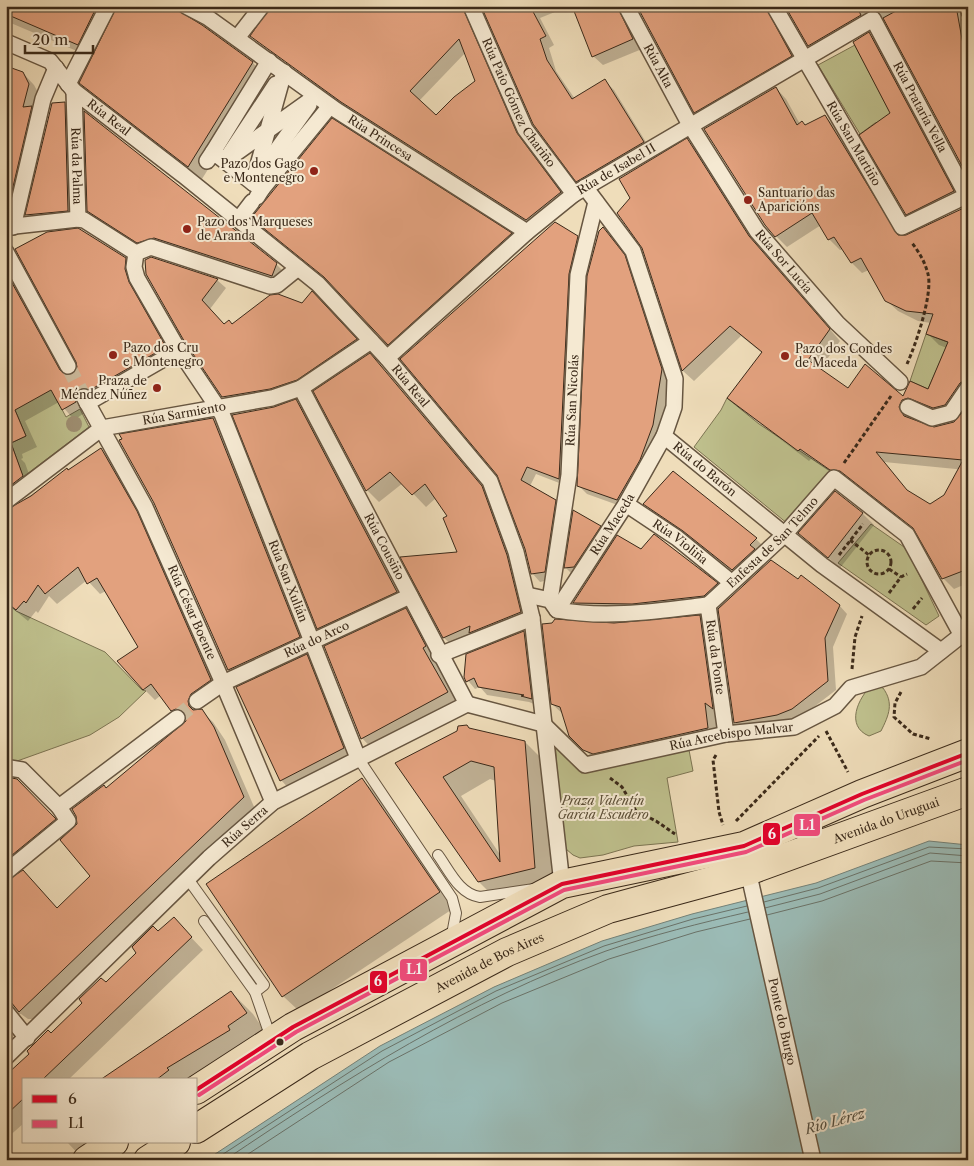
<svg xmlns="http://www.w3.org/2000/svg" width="974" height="1166" viewBox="0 0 974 1166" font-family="'Libre Caslon Text',serif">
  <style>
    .green { fill: #bebf8c; stroke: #7c7452 }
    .water { fill: #9bbbb6; stroke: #748177 }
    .shadow { fill: #0003; fill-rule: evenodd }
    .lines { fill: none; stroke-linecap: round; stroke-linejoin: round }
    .shore { stroke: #6a7268; stroke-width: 1 }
    .building { fill: #e2a17e; stroke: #3a2919; fill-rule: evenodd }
    .pedestrian-tunnel { stroke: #cbb99a; stroke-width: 15; stroke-dasharray: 15 8; stroke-linecap: butt }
    .service-casing { stroke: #675641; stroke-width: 12 }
    .pedestrian-casing { stroke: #675641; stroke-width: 18 }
    .trunk-casing { stroke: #3a2919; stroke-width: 30 }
    .path { stroke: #3a2919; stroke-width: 3; stroke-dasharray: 4 2.5; stroke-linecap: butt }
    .service { stroke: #f5e9d2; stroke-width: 10 }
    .pedestrian { stroke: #f5e9d2; stroke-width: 15 }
    .trunk { stroke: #efddba; stroke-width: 28 }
    .bus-1-casing { stroke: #f5e9d2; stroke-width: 8 }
    .bus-2-casing { stroke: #f5e9d2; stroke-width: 8 }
    .bus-1 { stroke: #e4002b; stroke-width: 4 }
    .bus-2 { stroke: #f44a7e; stroke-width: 4 }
    .tree { fill: #9e8e71 }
    .poi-dot { fill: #8f2418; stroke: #f5e9d2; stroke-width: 2 }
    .bus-dot { fill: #3a2919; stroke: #f5e9d2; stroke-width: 2 }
    .labels { text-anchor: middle; stroke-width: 4; stroke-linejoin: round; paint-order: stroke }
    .street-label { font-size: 12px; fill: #3a2919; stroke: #f5e9d2 }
    .poi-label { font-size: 12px; fill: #3a2919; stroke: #f5e9d2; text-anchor: start }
    .park-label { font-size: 12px; font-style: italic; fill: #5b4e36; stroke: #f5e9d2 }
    .water-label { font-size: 14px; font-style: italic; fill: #524e40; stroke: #f5e9d2 }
    .line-badge { stroke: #f5e9d2; stroke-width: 2 }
    .badge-label { font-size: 14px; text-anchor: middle; font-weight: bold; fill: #fff }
  </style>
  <rect width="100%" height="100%" fill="#efddba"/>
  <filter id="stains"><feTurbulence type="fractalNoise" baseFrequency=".004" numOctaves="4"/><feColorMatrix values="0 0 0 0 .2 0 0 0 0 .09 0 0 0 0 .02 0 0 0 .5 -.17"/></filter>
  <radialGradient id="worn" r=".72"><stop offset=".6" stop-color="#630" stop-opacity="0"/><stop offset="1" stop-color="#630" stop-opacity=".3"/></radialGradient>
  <g class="green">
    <path d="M855,45L893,118L875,123L860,134L818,65Z"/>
    <path d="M926,334L953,344L943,355L928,389L910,381Z"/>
    <path d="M60,371L57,400L66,417L80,409L89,427L23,477L11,443L26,436L15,410Z"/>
    <path d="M727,398L759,424L832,472L788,524L694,447L721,410Z"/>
    <path d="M871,524L907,549L939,616L926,625L838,563Z"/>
    <path d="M6,602L16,611L105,652L142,690L146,691L119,717L90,735L6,765Z"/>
    <path d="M872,685L883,688C894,703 889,715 881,731L869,736C845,726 858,698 872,685Z"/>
    <path d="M555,739L589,761L689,750L693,771L667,778L678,842L634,846L603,855L580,858L573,855L566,849L561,838Z"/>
  </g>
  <path class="water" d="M929,841L968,845V1160H206L380,1046L494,987L602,941L692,914L816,883Z"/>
  <g class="shadow">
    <path d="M6,6H168L201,26L253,63L266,76L202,179L94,95L81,82L117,11L113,14L91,57L6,21Z"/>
    <path d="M232,6H241L238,11Z"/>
    <path d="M245,6H570L540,18L554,45L549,48L556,71L575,99L605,81L614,90L652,152L587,190L577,181L483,7L478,6L471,20L526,144L570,203L537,229L352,112L313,83L304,74L273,7H268L258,18ZM466,52L477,81L436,117L419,101Z"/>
    <path d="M573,6H782L801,65L705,122L695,112L638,7H631L642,49L603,65L593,56Z"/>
    <path d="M786,6H964L968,30V175L884,20H878L819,55L809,45Z"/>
    <path d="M869,34L876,41L960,199L914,221L907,214L892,113Z"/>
    <path d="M6,67L23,73L34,85L40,96L19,218L6,217Z"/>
    <path d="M776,88L786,99L800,124L806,126L825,116L835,127L968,349V400L956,415L910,414V419L929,428L954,423L966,470L884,462L910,494L930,505L968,482V583L954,589L943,578L916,531L852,481L842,480L811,459L809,461L739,408L728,398L762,353L741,336L694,381L683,371L643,248L687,140L698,151L760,248L840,341L820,369L848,389L903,398L928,391L947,348L939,345L928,334L931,323L918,321L898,311L886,300L869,270L862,273L852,263L843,249L840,250L829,239L821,225L787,247L776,236Z"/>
    <path d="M64,103L77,116L81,223L40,227L27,215Z"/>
    <path d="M85,113L276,264L288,276L283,287L150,254L100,223L88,211Z"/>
    <path d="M332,120L511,234L520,244L398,354L333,284L253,218Z"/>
    <path d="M603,228L633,265L670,378L661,434L626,508L587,494L578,485Z"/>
    <path d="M577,237L585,245L567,486L536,474L530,486L555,501L563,509L553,579L540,582L532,573L526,549L498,475Z"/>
    <path d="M125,259L137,270L176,358L102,401L74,420L59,402L25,421L37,447L22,454L23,458L21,459L25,463L34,488L11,505L9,510L67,470L69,472L101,449L112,460L147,524L222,691L202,705L200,710L213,722L225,740L255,809L35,1019H28L21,1014L12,1015L8,1021L10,1030L6,1032V781L28,792L66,831L11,876L9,881L57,909L92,876L78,825L106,789L190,719L184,721L161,695L155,700L144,689L140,648L106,591L100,594L87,580L57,604L49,596L38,613L36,611L28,621L11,607L6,611V265L67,376H73L77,371Z"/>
    <path d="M147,274L217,280L226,288L210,309L225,325L302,304L321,302L364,349L306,388L232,405L223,396Z"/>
    <path d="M382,367L494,500L533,625L457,650L444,638L402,558L459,553L449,516L436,498L426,507L403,483L379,502L367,490Z"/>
    <path d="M296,401L309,414L409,604L331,641L318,628L274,408Z"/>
    <path d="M213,419L229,435L315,653L307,657L320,669L357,762L294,794L281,780L244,685L229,670L155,503Z"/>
    <path d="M645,504L756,539L766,549L742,580L694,541L655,514Z"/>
    <path d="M862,513L874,525L840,568L800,533Z"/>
    <path d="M600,527L614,541L641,550L655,536L717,584L731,598L799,581L839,605L847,614L833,647L836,690L801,717L786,723L744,731L735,723L720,614L699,617L712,629L720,741L597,762L570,735L564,715L552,704L553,625L629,623V621H593L575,603L590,579L579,581L566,568Z"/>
    <path d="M406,610L420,624L440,661L437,663L462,707L376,753L362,738Z"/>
    <path d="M524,633L531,640L539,706L529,702L487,695L480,687L475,689L465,677Z"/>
    <path d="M470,730L525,742L543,760L553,886L497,900L478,881L397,764ZM490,779L496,781L501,856L461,796Z"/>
    <path d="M362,780L378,795L454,908L299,1011L283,996Z"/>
    <path d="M186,932L203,950L68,1080H24V1123L6,1139V1077L158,933Z"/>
    <path d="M231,992L253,1014L268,1036L196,1080H158Z"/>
    <path d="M67,1142H116L83,1159Z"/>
  </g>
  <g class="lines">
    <g class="shore">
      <path d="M764,902L818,888L929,847L968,849"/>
      <path d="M765,908L820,894L930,853L968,856"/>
      <path d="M767,915L822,901L931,861L968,863"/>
      <path d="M214,1160L382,1051L496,991L604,946L693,919L747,906"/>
      <path d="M225,1160C345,1079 470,1000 606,951C652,935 701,923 748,912"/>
      <path d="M239,1160L389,1062L502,1003L609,959L696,932L750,919"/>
    </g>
  </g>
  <g class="building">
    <path d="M6,6H97L78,45L6,14Z"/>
    <path d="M117,6H171L202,25L253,62L188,167L79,83Z"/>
    <path d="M271,6H462L517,133L561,192L526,220L341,102L250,36ZM459,39L475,81L454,97L436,115L410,91Z"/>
    <path d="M481,6H530L546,36L540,39L547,60L572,99L605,79L644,142L576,182L533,124Z"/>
    <path d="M572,6H617L633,39L592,57Z"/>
    <path d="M637,6H765L792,56L694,113Z"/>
    <path d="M785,6H856L861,15L808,46Z"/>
    <path d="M905,6H956L968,72V177L883,18Z"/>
    <path d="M869,32L954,191L906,215L859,135L890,113L853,42Z"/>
    <path d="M6,66L23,72L29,84L23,107L32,106L8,208Z"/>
    <path d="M776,87L797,125L802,121L805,125L825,115L898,235H906L968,206V379L960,383L945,405L933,408L908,398L902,400L899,407L904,416L934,427L954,422L968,405V569L942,579L913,528L840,471L830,470L800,449L798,451L727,398L762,352L730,326L682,371L642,248L617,213L630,198L619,179L687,138L749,236L830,329L808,360L848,388L865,364L903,396L910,381L928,389L948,342L926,334L933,314L906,311L885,301L861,258L851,263L834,237L828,240L812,213L775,237L765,225L704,129ZM876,452L963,460L944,495L930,504L907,490Z"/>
    <path d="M65,102L68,211L25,215L52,103Z"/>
    <path d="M84,111L277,263L272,276L154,238L137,243L87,211Z"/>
    <path d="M332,118L512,233L388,345L324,277L251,218Z"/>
    <path d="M555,222L578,236L569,274L559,479L527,467L521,480L556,500L545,572L531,574L525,549L497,475L400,359Z"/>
    <path d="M603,227L625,255L662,369L653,425L640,460L617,500L577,486L587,276L599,231Z"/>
    <path d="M78,228L126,258L125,269L129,282L166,347L90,390L85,388L79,389L75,396L76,402L62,410L51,390L15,410L26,436L11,443L23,476L6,489V272L60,370L67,375L73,374L77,367L76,362L15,249L47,232Z"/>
    <path d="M151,257L218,279L202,300L224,324L229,320L232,324L270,295L278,294L302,303L312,291L357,339L297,380L270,389L222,397L183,339L146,274L145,260Z"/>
    <path d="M370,353L482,486L507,555L521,612L469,633L470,626L443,638L400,557L457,552L443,518L447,516L425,484L412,495L390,472L366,491L313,391Z"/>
    <path d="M296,399L397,592L317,629L232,415L274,407Z"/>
    <path d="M213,418L300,637L228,670L154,503L119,440L122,439L119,434Z"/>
    <path d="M101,448L137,511L211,680L191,694L188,701L189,706L193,710L202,709L214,727L244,797L19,1012L6,996V881L23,870L57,908L90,876L60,840L77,824L76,816L72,809L104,785L106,788L186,721L184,712L176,709L171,711L151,684L143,690L117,661L138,647L97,578L87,584L78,567L45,594L38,585L26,603L24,601L16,610L6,602V510L31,496L67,468L68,470Z"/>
    <path d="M673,471L757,538L750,545L755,549L732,570L683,531L643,504Z"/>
    <path d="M835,491L863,513L828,558L798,533Z"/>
    <path d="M573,510L601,526L574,567L564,568Z"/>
    <path d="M654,534L718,583L704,596L632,604L573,603L617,535L641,549Z"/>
    <path d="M771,560L798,579L801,575L840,605L825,638L828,681L792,709L777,715L734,723L718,609Z"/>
    <path d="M406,608L426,646L423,648L448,692L361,739L324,646Z"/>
    <path d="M700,615L713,709L705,703L708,728L593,754L583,750L569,736L560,707L551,704L542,624L552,623L555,619L614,623Z"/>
    <path d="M524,631L532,699L521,696L524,695L478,687L474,678L466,682L464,677L466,654Z"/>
    <path d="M307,654L344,748L280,781L236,687Z"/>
    <path d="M467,725L469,728L525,741L535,868L478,882L395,763L457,731L458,726ZM471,761L494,767L500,862L443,777Z"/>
    <path d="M12,778L17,779L56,819L6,860V780Z"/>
    <path d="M362,778L440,892L282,997L206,884Z"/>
    <path d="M174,917L192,937L42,1080H24V1098L6,1115V1075L29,1054L27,1051L48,1030L51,1033L82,1003L79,999L101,978L106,982L136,953L132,947L153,926L158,931Z"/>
    <path d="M231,991L247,1013L228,1026L230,1030L167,1068L169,1070L156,1080H100Z"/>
  </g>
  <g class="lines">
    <g class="pedestrian-tunnel">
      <path d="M68,366L84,397"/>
      <path d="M177,718L197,701"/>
    </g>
    <defs>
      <g id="service">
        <path d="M358,758L452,898L456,913L451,940"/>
        <path d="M438,855C449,870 459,894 480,897L534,889"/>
        <path d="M188,879L264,985L255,992"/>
        <path d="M204,921L255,992L271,1038"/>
      </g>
      <g id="pedestrian">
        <path id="s1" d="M186,6L207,17L336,110L527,232"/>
        <path id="s2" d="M471,6L525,129L574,194"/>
        <path id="s3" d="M626,6L690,125L757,231L837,323L900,382"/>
        <path id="s4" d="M774,6L902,227L968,195"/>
        <path d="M237,38L262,6"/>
        <path id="s5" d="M6,42L50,61L74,91L183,175L318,284L387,358L490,481L516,552L532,618L562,884"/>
        <path d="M284,72L253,183L225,161L316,96"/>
        <path d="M68,84L108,6"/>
        <path id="s6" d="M74,91L78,219"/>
        <path d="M213,152L269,61"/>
        <path d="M207,161L213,152L225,161L276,84"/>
        <path id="s7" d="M585,187L633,251L675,379L674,407L664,436L822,565L941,651"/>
        <path d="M262,189L330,106"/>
        <path d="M257,197L262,189L253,183L309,105"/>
        <path d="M239,219L252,202"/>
        <path d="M6,227L78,219L84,220L136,253"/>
        <path d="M13,227L43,99L56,68"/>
        <path d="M6,252L68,366"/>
        <path id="s8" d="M298,268L277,285L270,286L151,247L136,253L134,267L137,278L175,344L222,414L358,758"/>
        <path id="s9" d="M387,358L527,232L574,194L873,19L966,194"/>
        <path id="s10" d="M301,388L467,704"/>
        <path id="s11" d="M84,397L145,507L223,683L273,802"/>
        <path d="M87,403L179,350"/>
        <path d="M908,407L932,418L951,413L968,388"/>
        <path id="s12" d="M6,501L102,428L272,398L301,388L371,341"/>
        <path id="s13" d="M626,504L677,538L731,582"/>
        <path id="s14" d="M527,595L550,600L557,610C608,619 658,611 708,605L726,734"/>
        <path id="s15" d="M550,600L569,475L578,275L596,202"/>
        <path id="s16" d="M708,605L784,535L834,478L907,535L961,634"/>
        <path id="s17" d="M557,610L626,504L664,436"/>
        <path d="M439,655L532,618"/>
        <path id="s18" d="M197,701L223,683L410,596"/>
        <path id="s19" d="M543,724L585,765L726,734L794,727L835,706L851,688L921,667L968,630"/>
        <path d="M6,771L10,768L22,770L59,807"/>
        <path d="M6,872L68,821L59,807L177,718"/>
        <path id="s20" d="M751,884L813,1160"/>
        <path d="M6,1012L27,1038"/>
        <path id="s21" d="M6,1057L209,858L273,802L467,704L543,724"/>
      </g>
      <g id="trunk">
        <path d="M196,1090L293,1027L562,884L744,846L862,794L968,753"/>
        <path id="s22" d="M196,1129L310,1056L507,952L608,909L748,871L968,791"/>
        <path d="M87,1160L114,1142"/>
        <path d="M148,1160L176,1142"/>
      </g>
    </defs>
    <use href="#service" class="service-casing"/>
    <use href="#pedestrian" class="pedestrian-casing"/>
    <use href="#trunk" class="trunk-casing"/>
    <g class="path">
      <path d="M961,6L968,49"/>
      <path d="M889,10L898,6"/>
      <path d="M907,364C916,344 933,294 928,274C925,262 919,252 912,243"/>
      <path d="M844,463L891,396"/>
      <path d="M850,540L869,555"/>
      <circle cx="879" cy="562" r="12"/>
      <path d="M839,555L863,524"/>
      <path d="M889,569L901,577"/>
      <path d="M889,593L901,577L907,574"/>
      <path d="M913,609L922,598"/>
      <path d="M852,669L855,637L862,616"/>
      <path d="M901,692L895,703L894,717L913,734L931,739"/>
      <path d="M826,731L848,772"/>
      <path d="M716,755L713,760L719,812L723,825"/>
      <path d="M610,778L622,787L636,811L656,821L675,834"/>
      <path d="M736,821L819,736"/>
    </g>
    <use href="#service" class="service"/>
    <use href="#pedestrian" class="pedestrian"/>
    <use href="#trunk" class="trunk"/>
    <defs>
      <path id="bus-1" d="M196,1090L293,1027L562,884L744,846L862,794L968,753"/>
      <path id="bus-2" d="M199,1095L296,1032L564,890L746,852L864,800L968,760"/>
    </defs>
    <use href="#bus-1" class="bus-1-casing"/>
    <use href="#bus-2" class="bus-2-casing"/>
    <use href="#bus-1" class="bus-1"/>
    <use href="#bus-2" class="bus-2"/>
  </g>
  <circle class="tree" cx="74" cy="424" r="8"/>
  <g class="poi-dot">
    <circle cx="314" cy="171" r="5"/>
    <circle cx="748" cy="200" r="5"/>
    <circle cx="187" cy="229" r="5"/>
    <circle cx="113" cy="355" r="5"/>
    <circle cx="785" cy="356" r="5"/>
    <circle cx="157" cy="388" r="5"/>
  </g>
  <circle class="bus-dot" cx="280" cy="1042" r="4.5"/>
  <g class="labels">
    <g class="street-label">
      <text dy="4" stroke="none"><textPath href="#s3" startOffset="68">Rúa Alta</textPath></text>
      <text dy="4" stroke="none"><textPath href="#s2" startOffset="108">Rúa Paio Gómez Chariño</textPath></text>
      <text dy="4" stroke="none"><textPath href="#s9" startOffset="695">Rúa Prataría Vella</textPath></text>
      <text dy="4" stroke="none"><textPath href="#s5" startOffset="130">Rúa Real</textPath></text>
      <text dy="4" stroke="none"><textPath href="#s1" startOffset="235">Rúa Princesa</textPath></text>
      <text dy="4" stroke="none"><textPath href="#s4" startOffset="159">Rúa San Martiño</textPath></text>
      <text dy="4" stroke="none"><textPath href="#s6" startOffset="75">Rúa da Palma</textPath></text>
      <text dy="4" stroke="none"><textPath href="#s9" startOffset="298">Rúa de Isabel II</textPath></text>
      <text dy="4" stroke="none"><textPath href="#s3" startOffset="301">Rúa Sor Lucía</textPath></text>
      <text dy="4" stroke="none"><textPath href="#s5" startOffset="535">Rúa Real</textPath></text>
      <text dy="4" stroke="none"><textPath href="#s15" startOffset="201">Rúa San Nicolás</textPath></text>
      <text dy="4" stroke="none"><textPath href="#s12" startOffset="204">Rúa Sarmiento</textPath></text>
      <text dy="4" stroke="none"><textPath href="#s7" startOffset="326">Rúa do Barón</textPath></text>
      <text dy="4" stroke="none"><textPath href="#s17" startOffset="102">Rúa Maceda</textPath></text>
      <text dy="4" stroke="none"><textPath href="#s13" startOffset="66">Rúa Violiña</textPath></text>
      <text dy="4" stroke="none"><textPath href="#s16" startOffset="90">Enfesta de San Telmo</textPath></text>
      <text dy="4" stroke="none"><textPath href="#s10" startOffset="179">Rúa Cousiño</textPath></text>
      <text dy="4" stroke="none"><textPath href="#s8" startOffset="541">Rúa San Xulián</textPath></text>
      <text dy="4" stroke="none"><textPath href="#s11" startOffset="241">Rúa César Boente</textPath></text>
      <text dy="4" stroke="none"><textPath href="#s18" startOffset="135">Rúa do Arco</textPath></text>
      <text dy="4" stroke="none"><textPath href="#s14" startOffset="240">Rúa da Ponte</textPath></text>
      <text dy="4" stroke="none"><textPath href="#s19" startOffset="208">Rúa Arcebispo Malvar</textPath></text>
      <text dy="4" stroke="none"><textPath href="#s22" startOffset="760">Avenida do Uruguai</textPath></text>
      <text dy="4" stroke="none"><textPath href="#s21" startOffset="332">Rúa Serra</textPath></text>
      <text dy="4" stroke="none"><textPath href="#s22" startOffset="338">Avenida de Bos Aires</textPath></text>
      <text dy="4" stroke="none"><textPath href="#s20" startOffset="141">Ponte do Burgo</textPath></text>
    </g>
    <g class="poi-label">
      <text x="304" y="168" text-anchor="end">Pazo dos Gago<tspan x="304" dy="14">e Montenegro</tspan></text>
      <text x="758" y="197">Santuario das<tspan x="758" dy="14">Aparicións</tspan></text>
      <text x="197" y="226">Pazo dos Marqueses<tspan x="197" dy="14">de Aranda</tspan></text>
      <text x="123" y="352">Pazo dos Cru<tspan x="123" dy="14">e Montenegro</tspan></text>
      <text x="795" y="353">Pazo dos Condes<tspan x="795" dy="14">de Maceda</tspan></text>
      <text x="147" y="385" text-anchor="end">Praza de<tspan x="147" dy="14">Méndez Núñez</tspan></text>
    </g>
    <g class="park-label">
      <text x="603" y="805">Praza Valentín<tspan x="603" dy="14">García Escudero</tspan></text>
    </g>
    <g class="water-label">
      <text transform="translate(835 1121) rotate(-16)" y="5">Río Lérez</text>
    </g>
  </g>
  <g class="line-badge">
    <rect x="793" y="813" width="28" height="24" rx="5" fill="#f44a7e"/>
    <rect x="762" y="822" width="19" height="24" rx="5" fill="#e4002b"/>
    <rect x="399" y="958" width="29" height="24" rx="5" fill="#f44a7e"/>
    <rect x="369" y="970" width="19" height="24" rx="5" fill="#e4002b"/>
  </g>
  <g class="badge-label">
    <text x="807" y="830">L1</text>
    <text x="772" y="839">6</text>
    <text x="414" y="974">L1</text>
    <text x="378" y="986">6</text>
  </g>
  <rect width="974" height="1166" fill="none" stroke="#efddba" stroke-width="25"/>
  <rect x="8" y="8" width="959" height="1151" fill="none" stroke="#3a2919" stroke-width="2.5"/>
  <rect x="12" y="12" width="949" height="1141" fill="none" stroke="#3a2919"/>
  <rect x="22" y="1078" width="175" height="65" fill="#f5e9d2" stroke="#aa9c88"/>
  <rect x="32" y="1095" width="25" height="8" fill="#e4002b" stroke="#aa9c88"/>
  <text x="68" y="1104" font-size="15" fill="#3a2919">6</text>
  <rect x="32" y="1120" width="25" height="8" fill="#f44a7e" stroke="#aa9c88"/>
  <text x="68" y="1128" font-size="15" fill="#3a2919">L1</text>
  <path d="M25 45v8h68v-8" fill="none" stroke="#3a2919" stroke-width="2.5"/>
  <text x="32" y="45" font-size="15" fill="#3a2919" stroke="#f5e9d2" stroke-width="4" paint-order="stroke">20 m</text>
  <rect width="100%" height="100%" filter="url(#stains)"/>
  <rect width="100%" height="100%" fill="url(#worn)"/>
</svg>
